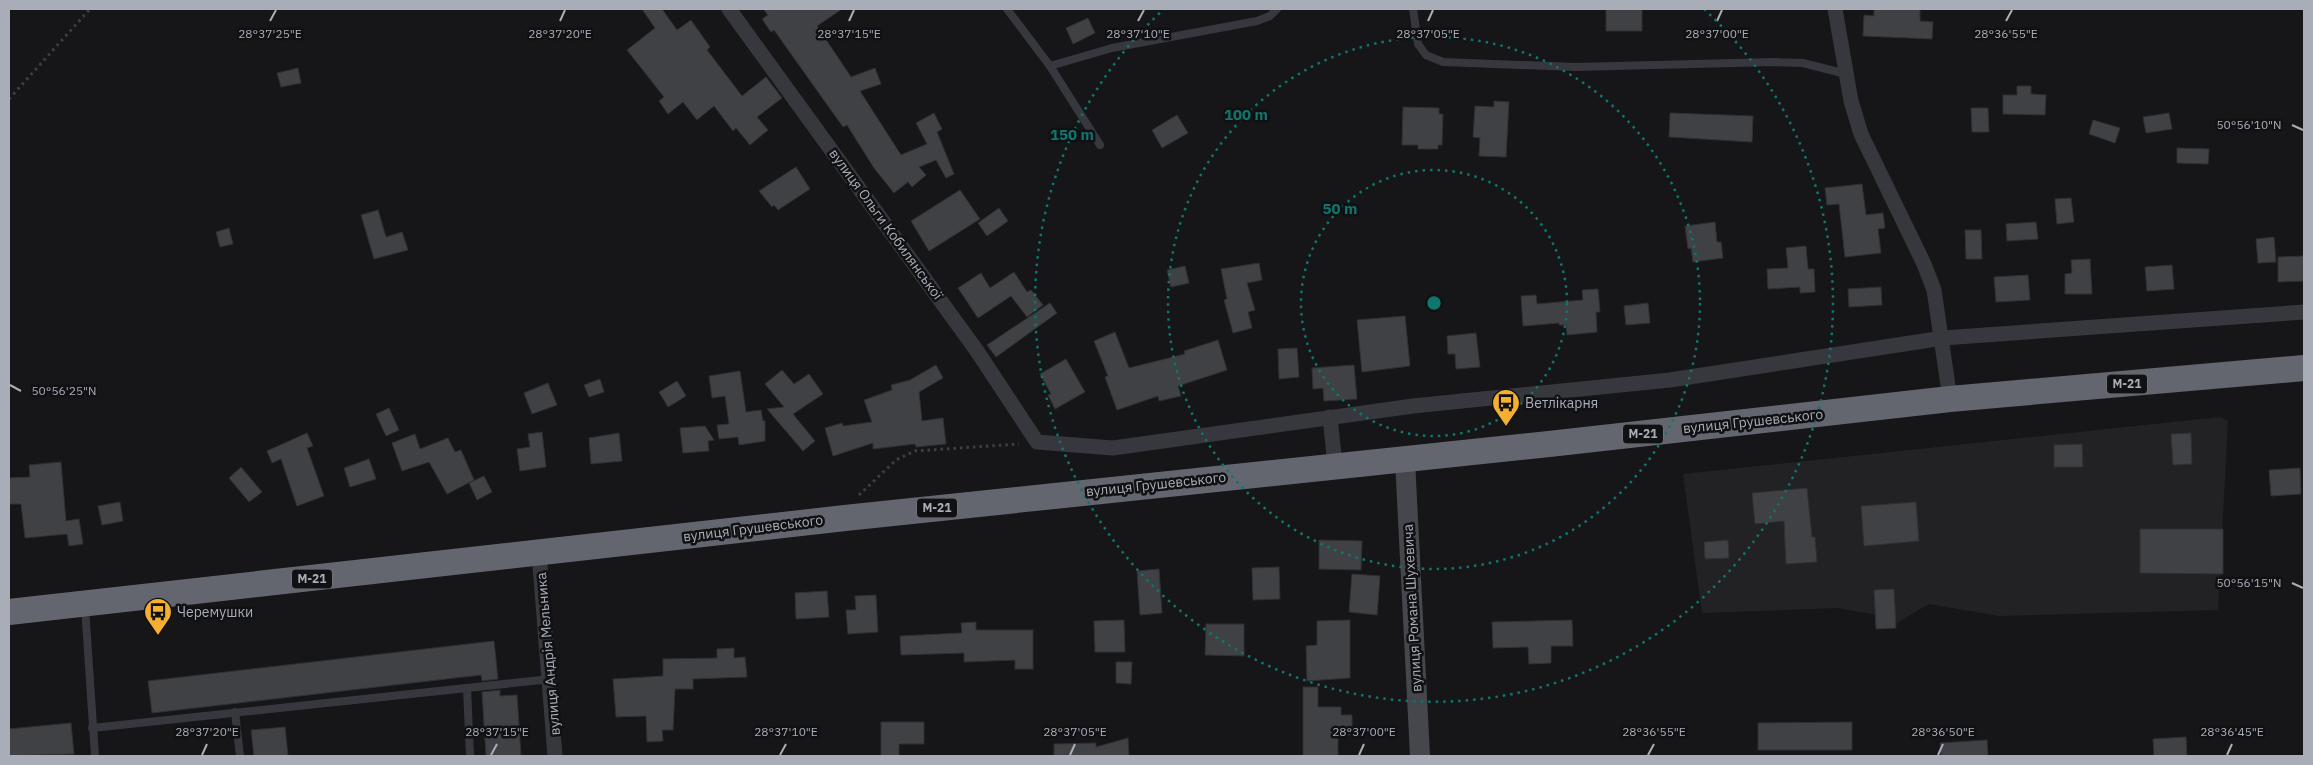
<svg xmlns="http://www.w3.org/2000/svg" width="2313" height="765" viewBox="0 0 2313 765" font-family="'IBM Plex Sans',sans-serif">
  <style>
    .built { fill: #222225 }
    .building { fill: #404145; stroke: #303034 }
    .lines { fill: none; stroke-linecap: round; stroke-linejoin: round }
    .path { stroke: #3d3f44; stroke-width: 3; stroke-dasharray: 2.5 4; stroke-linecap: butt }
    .lane { stroke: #37383d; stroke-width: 8 }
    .street { stroke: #37383d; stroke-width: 15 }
    .secondary { stroke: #45474d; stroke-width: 20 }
    .highway { stroke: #63666e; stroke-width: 26 }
    .ticks { fill: none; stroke: #a8adb8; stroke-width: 2 }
    .ring { fill: none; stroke: #0f766e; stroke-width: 2.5; stroke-dasharray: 2.5 5 }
    .labels { text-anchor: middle; stroke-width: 5; stroke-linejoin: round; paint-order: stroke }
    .shield { fill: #111113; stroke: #7b7e86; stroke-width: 1 }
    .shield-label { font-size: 12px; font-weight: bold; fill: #a8adb8 }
    .street-label { font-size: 14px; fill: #a8adb8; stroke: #111113 }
    .poi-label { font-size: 14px; fill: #a8adb8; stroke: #111113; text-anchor: start }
    .ticks-label { font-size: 12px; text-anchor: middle; fill: #a8adb8; stroke: #111113; stroke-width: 5; stroke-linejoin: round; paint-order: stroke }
    .centre { fill: #0f766e; stroke: #111113; stroke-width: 2.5 }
    .ring-label { font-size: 15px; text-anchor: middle; font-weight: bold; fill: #0f766e; stroke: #111113; stroke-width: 5; stroke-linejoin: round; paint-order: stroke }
  </style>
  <rect width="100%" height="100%" fill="#161618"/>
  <path class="built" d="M2220,417L2228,421L2218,610L1999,616L1929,604L1890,627L1877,615L1838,608L1702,613L1683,474Z"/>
  <g class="building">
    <path d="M642,9H662L677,30L691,20L710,47L707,50L742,96L766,77L782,98L757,117L768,130L750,145L736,128L733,131L714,106L697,120L683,102L668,114L659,101L664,97L627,50L655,28Z"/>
    <path d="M763,9H842L817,26L851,77L875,68L881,84L860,91L901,155L927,144L916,123L934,113L942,129L937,132L954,174L946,178L936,160L919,167L926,175L912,187L908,182L894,193L874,168L847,125L843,127L774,30L771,32L762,19L768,15Z"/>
    <rect x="1606" y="9" width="36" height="22"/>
    <path d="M1874,9H1920V21L1933,22L1932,39L1863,36L1864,15L1874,16Z"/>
    <path d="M1088,18L1095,33L1073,44L1066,28Z"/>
    <path d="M298,68L301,83L281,87L277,73Z"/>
    <path d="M2017,86H2031V94L2046,95L2045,115L2003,114V95H2017Z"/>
    <path d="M1494,101L1509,102L1506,157L1479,156L1480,138L1473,137L1475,106L1494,107Z"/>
    <path d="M1403,107L1439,108V114H1443L1442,145H1438V149H1418V145H1402Z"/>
    <path d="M1971,108H1988L1989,132H1972Z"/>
    <path d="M1670,113L1753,116L1752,142L1669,137Z"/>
    <path d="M2169,113L2172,129L2146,133L2143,117Z"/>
    <path d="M1177,115L1188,133L1162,148L1152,130Z"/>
    <path d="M2093,120L2120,128L2115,143L2089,134Z"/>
    <path d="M2177,148L2209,149L2208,164L2177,163Z"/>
    <path d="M796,167L810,189L778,210L774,205L772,207L759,191Z"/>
    <path d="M1862,184L1866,215L1883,213L1885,228L1878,229L1881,253L1845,257L1839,204L1827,205L1825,188Z"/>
    <path d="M960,190L980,219L929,251L911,221Z"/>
    <path d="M2071,198L2074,222L2057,224L2055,199Z"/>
    <path d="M999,208L1008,221L987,236L978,223Z"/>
    <path d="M378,210L386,237L402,232L408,250L374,259L361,215Z"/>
    <path d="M1715,222L1717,242H1721L1723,258L1693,262L1691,248L1688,249L1685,226Z"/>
    <path d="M2036,222L2038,239L2007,241L2006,224Z"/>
    <path d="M229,228L233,244L220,247L216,232Z"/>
    <path d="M1965,230H1981L1982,259H1966Z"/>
    <path d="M2274,237L2276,262L2258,263L2256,239Z"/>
    <path d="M1806,246L1808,269H1814L1815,292L1800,293V287L1768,289L1767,269L1788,268L1786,248Z"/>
    <path d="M2304,256V281L2278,282V257Z"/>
    <path d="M2090,259L2092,294H2065V274L2072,273L2071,260Z"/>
    <path d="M1259,263L1262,280L1247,283L1255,310L1248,312L1252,328L1233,333L1224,300L1227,299L1221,269Z"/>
    <path d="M2172,265L2174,289L2147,291L2145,267Z"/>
    <path d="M1185,266L1189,283L1171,287L1167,270Z"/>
    <path d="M1014,272L1027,292L1031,290L1043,305L1027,317L1011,296L978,318L958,288L981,273L990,288Z"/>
    <path d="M2028,275L2030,300L1996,302L1994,277Z"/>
    <path d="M1881,287L1882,305L1849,307L1848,289Z"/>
    <path d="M1598,289L1600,312H1596L1597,332L1567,335L1566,325H1559V323L1523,326L1521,296L1536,295L1537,304L1583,300L1582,290Z"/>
    <path d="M1050,303L1057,313L996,357L987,345Z"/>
    <path d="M1648,303L1650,323L1626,325L1624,306Z"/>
    <path d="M1405,316L1410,366L1362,372L1357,320Z"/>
    <path d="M1115,332L1129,368L1185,354L1184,351L1218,340L1227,370L1178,386L1181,396L1159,401L1158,396L1117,410L1105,377L1108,376L1094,341Z"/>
    <path d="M1476,333L1480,367L1456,369L1455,354H1448L1447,336Z"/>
    <path d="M1297,348L1299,377L1279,379L1278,349Z"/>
    <path d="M1066,359L1085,392L1055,409L1048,395L1051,394L1040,374Z"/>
    <path d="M936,365L943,378L919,392L922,421L943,418L946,444L916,447L915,444L873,449V443L833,456L825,428L842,423L843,426L872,422L864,400L892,390L891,385L910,380Z"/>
    <path d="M1354,365L1357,399L1324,401L1323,388L1313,389L1312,368Z"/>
    <path d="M782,370L794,384L809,374L823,394L793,414L815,441L803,451L767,409L784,407L765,384Z"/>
    <path d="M740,371L746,412L761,410L763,421H765V441L739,445L738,437L719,439L717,425L729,424L725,396L712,398L709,376Z"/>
    <path d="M600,379L604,392L589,397L584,385Z"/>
    <path d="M677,381L686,396L668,407L659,392Z"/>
    <path d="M548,383L557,405L532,414L524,393Z"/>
    <path d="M389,408L399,430L386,436L376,414Z"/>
    <path d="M705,426L714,440L708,441L709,451L683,453L680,428Z"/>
    <path d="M542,432L546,467L520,471L517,449L530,447L528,434Z"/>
    <path d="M307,433L313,446L307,448L324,496L297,506L281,459L272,463L267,451Z"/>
    <path d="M619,433L622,461L591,464L589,438Z"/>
    <path d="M2191,433L2192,464L2173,465L2171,434Z"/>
    <path d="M415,434L420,449L448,438L455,452L461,450L474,480L447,494L429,462L402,471L392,443Z"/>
    <path d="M2082,444L2083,467H2054V445Z"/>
    <path d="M369,459L376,479L350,487L344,468Z"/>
    <path d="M61,462L66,521L79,519L83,544L69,546L67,534L25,538L21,504H9V478L30,477L29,465Z"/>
    <path d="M241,467L262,492L249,502L229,478Z"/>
    <path d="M2300,468L2301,494L2271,496L2269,470Z"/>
    <path d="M484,476L492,492L477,500L469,483Z"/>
    <path d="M1807,488L1812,537H1815L1817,562L1786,564L1784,521L1755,524L1752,493Z"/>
    <path d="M120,502L123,521L102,525L98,506Z"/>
    <path d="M1916,502L1919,541L1864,546L1861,506Z"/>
    <path d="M2140,529H2223V574L2140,573Z"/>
    <path d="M1319,540L1362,541L1361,570L1319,569Z"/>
    <path d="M1728,540L1729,558L1705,559L1704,542Z"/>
    <path d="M1279,567L1280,599L1253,600L1252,568Z"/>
    <path d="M1159,569L1162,613L1140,615L1137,571Z"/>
    <path d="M1352,574L1380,576L1377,615L1349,612Z"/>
    <path d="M1894,589L1896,628L1876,629L1874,590Z"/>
    <path d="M827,591L829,617L796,619L795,593Z"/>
    <path d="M876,595L878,632L848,634L846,610H856L855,596Z"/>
    <path d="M1124,620L1125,652H1095L1094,621Z"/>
    <path d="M1350,620V678L1307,681L1306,646L1317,645V621Z"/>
    <path d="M1572,620L1573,646H1551V663L1529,664L1528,647L1493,648L1492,622Z"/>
    <path d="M976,622V630H1033V669H1015V660L964,662V653L901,655L900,636L962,633L961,623Z"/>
    <path d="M1206,624H1244V656L1205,655Z"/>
    <path d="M494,641L498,679L482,681L481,675L152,713L148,681Z"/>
    <path d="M734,648V658L745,657L747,677L693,679V689H675L673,730H662L663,741L647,742L646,716L616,717L613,679L663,676V659L717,658V649Z"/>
    <path d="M1116,662H1132L1131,684L1116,683Z"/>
    <path d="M1303,687H1318V707H1341V715H1352V735H1338V756H1303Z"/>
    <path d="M500,690V696L517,695L521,756H486L482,692Z"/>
    <path d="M881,722H924V744H899V756H881Z"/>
    <path d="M1852,722V750H1758V723Z"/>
    <path d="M71,723L74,754L9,756V729Z"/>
    <path d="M285,727L288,756H254L251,730Z"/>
    <path d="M2186,737L2187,756H2154L2153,739Z"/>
    <path d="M1128,738L1129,756H1054V744L1096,743V747Z"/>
    <path d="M1987,740L1988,756H1941L1940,743Z"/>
  </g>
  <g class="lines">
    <g class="path">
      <path d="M9,99L90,9"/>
      <path d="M859,495L896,460L915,451L1019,444"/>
    </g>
    <g class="lane">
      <path d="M1007,9L1050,66"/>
      <path d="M1413,9L1418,44L1426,55L1443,62L1575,67L1774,62L1803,63L1846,74"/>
      <path d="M1100,145L1050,66L1112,48L1257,21L1270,16L1277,9"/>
      <path d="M85,607L95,756"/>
      <path d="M467,688L470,756"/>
      <path d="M235,712L240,756"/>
      <path d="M92,728L551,679"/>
    </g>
    <g class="street">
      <path d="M729,9L977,351L1037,442L1113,448L1413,406L1670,380L1943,338L2304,312"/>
      <path d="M1835,9L1851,101L1861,134L1924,264L1934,290L1950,399"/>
      <path d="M1330,417L1335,465"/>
      <path d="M539,553L555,756"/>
    </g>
    <path class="secondary" d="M1405,460L1420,756"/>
    <path class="highway" d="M9,612L845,518L1549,444L1950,399L2304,368"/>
  </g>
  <path class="ticks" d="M270,21L276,10M560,21L565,10M849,21L854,10M1138,21L1144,10M1428,21L1433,10M1717,21L1722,10M2006,21L2012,10M2292,125L2303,130M10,385L21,391M2292,583L2303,588M202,755L207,744M491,755L497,744M780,755L786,744M1070,755L1075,744M1359,755L1364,744M1648,755L1654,744M1938,755L1943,744M2227,755L2232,744"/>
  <g class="ring">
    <circle cx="1434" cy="303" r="133"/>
    <circle cx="1434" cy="303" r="266"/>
    <path d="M1704 9A399 399 0 1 1 1164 9"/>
  </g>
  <defs>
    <symbol id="bus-pin" viewBox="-11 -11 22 30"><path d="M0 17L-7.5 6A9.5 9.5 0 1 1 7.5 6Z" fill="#f5af31" stroke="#111113"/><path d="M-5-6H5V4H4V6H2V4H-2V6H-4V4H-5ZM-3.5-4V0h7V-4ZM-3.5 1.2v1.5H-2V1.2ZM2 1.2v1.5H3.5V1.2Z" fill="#111"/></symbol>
  </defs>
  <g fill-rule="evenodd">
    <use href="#bus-pin" x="1490" y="387" width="32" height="43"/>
    <use href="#bus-pin" x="142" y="596" width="32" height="43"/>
  </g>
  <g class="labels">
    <g class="shield">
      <rect x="2107" y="374.5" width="40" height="19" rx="4"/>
      <rect x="1623" y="424.5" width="40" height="19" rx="4"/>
      <rect x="917" y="498.5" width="40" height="19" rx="4"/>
      <rect x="292" y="569.5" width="40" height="19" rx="4"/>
    </g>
    <g class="shield-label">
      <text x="2127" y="388">М-21</text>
      <text x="1643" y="438">М-21</text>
      <text x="937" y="512">М-21</text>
      <text x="312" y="583">М-21</text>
    </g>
    <g class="street-label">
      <text transform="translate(886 224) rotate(54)" y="5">вулиця Ольги Кобилянської</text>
      <text transform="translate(1753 421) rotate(-6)" y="5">вулиця Грушевського</text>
      <text transform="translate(1156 484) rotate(-6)" y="5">вулиця Грушевського</text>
      <text transform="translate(753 528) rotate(-7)" y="5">вулиця Грушевського</text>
      <text transform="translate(1412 608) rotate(-93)" y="5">вулиця Романа Шухевича</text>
      <text transform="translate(548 654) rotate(-95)" y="5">вулиця Андрія Мельника</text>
    </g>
    <g class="poi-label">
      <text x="1525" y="408">Ветлікарня</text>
      <text x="177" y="617">Черемушки</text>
    </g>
  </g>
  <g class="ticks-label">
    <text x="270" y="38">28°37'25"E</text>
    <text x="560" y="38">28°37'20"E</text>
    <text x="849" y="38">28°37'15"E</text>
    <text x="1138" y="38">28°37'10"E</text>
    <text x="1428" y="38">28°37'05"E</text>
    <text x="1717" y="38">28°37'00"E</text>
    <text x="2006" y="38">28°36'55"E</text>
    <text x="2249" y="129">50°56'10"N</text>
    <text x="64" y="395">50°56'25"N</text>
    <text x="2249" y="587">50°56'15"N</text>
    <text x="207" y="736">28°37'20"E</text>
    <text x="497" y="736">28°37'15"E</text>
    <text x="786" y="736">28°37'10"E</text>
    <text x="1075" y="736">28°37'05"E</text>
    <text x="1364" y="736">28°37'00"E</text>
    <text x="1654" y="736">28°36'55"E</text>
    <text x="1943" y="736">28°36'50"E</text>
    <text x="2232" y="736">28°36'45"E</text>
  </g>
  <circle cx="1434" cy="303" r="8" class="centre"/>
  <g class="ring-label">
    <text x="1246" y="120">100 m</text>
    <text x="1072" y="140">150 m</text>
    <text x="1340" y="214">50 m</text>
  </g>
  <rect width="2313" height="765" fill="none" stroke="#a8adb8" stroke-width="20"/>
</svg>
